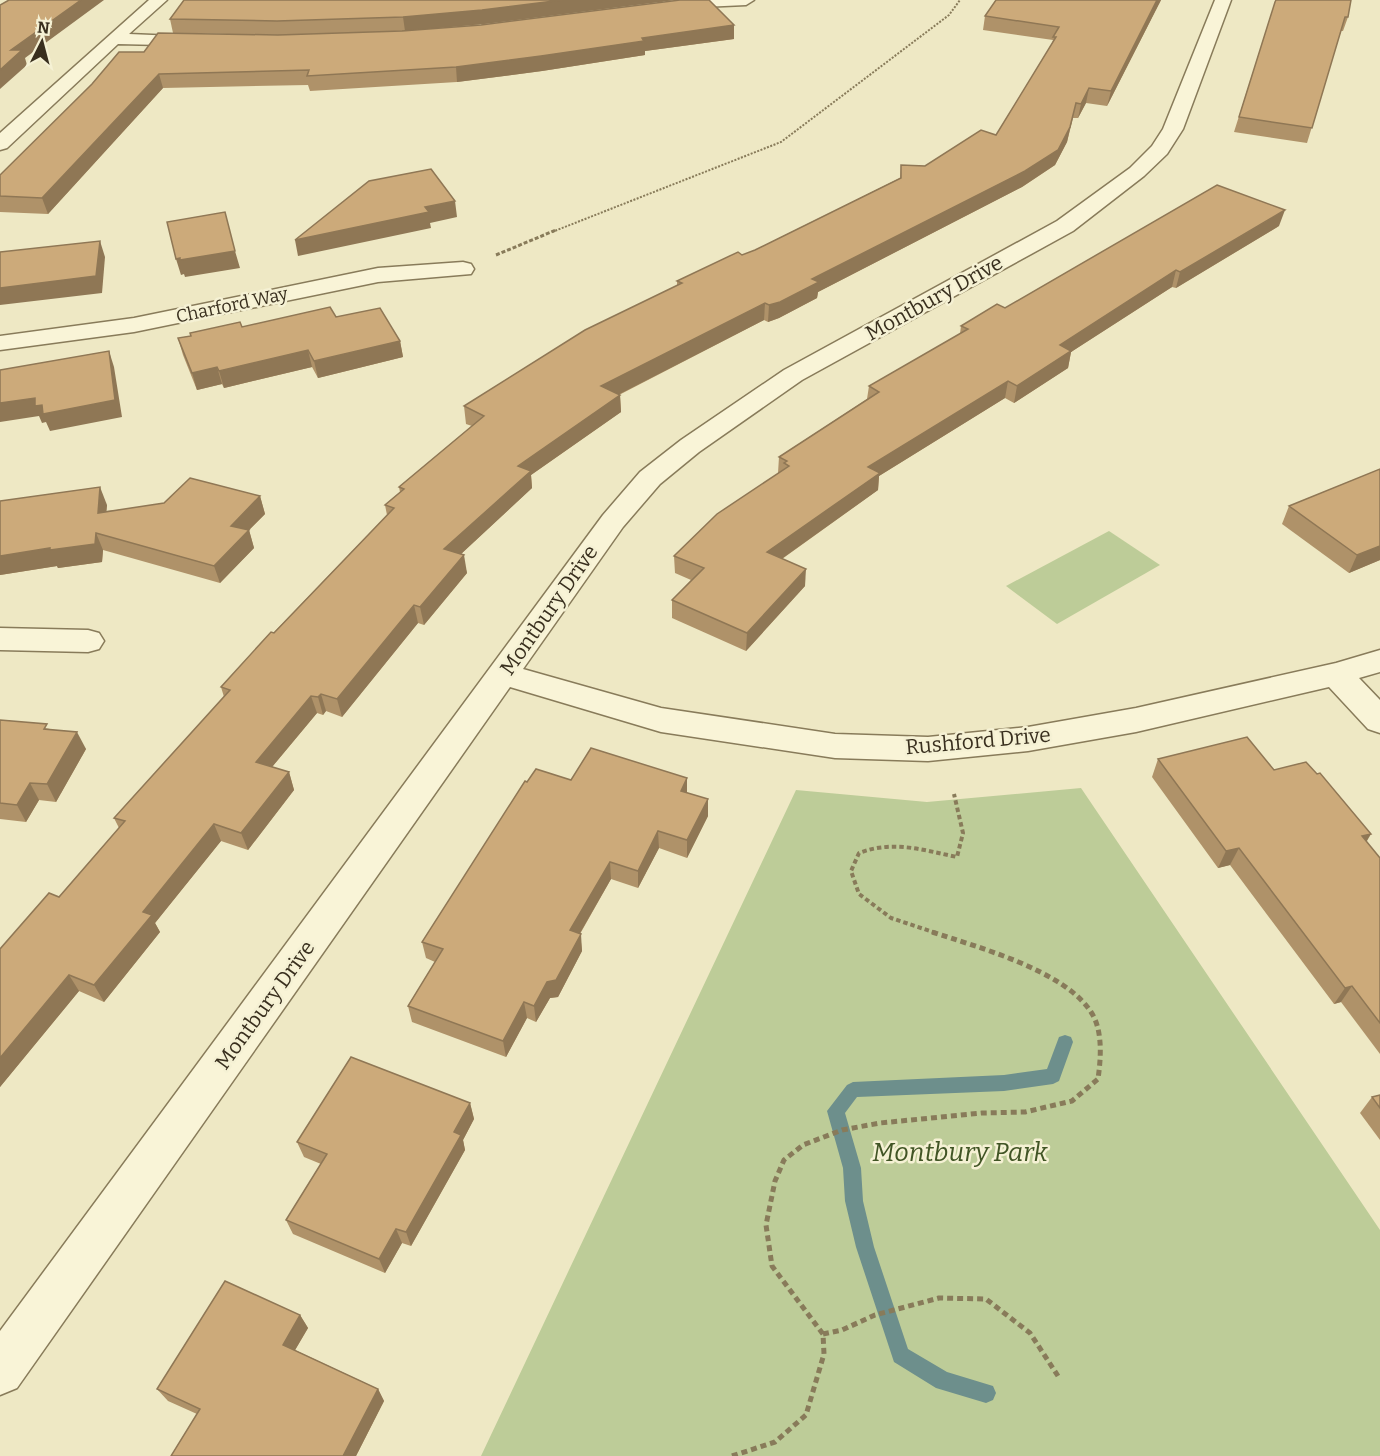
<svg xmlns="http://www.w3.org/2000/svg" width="1380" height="1456" viewBox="0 0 1380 1456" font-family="Bitter,serif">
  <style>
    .green { fill: #bdcc98 }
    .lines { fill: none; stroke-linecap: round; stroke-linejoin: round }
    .stream { fill: #6d8f8c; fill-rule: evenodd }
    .street-casing { stroke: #887b5a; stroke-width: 3 }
    .path-far3 { stroke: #887b5a; stroke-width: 2; stroke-dasharray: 2 1.5; stroke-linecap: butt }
    .path-far2 { stroke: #887b5a; stroke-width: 3; stroke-dasharray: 4 2; stroke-linecap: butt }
    .path-far1 { stroke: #887b5a; stroke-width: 4; stroke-dasharray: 4.5 3; stroke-linecap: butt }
    .path { stroke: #887b5a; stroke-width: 5; stroke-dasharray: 6 4; stroke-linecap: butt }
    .street { fill: #f9f4d7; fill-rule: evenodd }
    .wall { fill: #af9269 }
    .shaded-wall { fill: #8f7755 }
    .building { fill: #ccaa7a; stroke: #8f7755; stroke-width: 1.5 }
    .labels { text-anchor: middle; stroke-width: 5; stroke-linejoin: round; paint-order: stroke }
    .far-street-label { font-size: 18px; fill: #392f1e; stroke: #f5f1d4 }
    .street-label { font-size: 21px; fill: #392f1e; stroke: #f5f1d4 }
    .near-park-label { font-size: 26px; font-style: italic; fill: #415525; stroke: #f5f1d4 }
  </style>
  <rect width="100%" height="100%" fill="#eee8c4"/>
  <g class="green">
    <path d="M1109,531L1160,565L1057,624L1006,586Z"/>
    <path d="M1081,788L1380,1230V1456H481L796,790L927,802Z"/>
  </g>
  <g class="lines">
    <path class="stream" d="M1065,1035L1071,1037L1073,1042L1059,1081L1053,1084L1004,1091L857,1097L845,1113L861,1168L863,1201L874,1247L908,1349L947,1372L993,1386L996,1393L993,1400L986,1403L936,1388L894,1362L856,1247L845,1201L843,1168L827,1111L847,1085L853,1082L1004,1075L1047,1069L1059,1037Z"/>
    <defs>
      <g id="street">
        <path d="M149,0H167L129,34L199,37L205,38L208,42L205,46L118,44L7,148L0,150V133Z"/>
        <path d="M665,0H754L746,5L659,9L657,5Z"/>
        <path d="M1215,0H1231L1183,129L1167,154L1144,176L1073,231L802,380L699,452L660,484L623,527L523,669L661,708L835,734L928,737L1028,727L1136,708L1336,663L1380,650V672L1359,678L1380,700V733L1368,729L1329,687L1136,732L1028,751L928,761L835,758L661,732L510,687L17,1388L0,1395V1331L603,515L640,472L681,440L784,370L1057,221L1130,168L1152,146L1163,129Z"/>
        <path d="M463,262L471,264L474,269L471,274L378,282L134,332L0,350V336L134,318L378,268Z"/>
        <path d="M0,628L88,630L99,633L104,641L99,649L88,652L0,650Z"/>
      </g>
    </defs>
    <use href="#street" class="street-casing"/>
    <path class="path-far3" d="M552,232L781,142L949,15L960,0"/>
    <path class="path-far2" d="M496,255L556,230"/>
    <path class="path-far1" d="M936,933L891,918L859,894L851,871L859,853C893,840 923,850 957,857L963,833L954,794"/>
    <g class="path">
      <path d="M823,1334L842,1330L875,1315L939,1298L986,1299L1030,1333L1058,1376"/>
      <path d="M732,1456L775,1442L806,1415L824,1354L823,1334L772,1266L766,1225L775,1181L784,1160L803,1145L842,1130L880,1123L982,1113L1025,1112L1072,1101L1098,1079C1101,1058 1103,1030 1091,1012C1064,970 977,947 932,932"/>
    </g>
    <use href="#street" class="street"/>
  </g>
  <g class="wall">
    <path d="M184,0H675L484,24L405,31L280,35L173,33L170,19Z"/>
    <path d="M996,0H1161L1107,106L1086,103L1078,118H1073L1067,142L1055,165L1022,187L818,292L817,298L779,318L768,322L764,320L619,395H620L621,412L531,475L532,488L461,554L467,573L424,625L418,623L342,717L326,711L323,715L317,713L272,767L289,772L294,790L248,850L221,841L155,923L160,932L104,1002L79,991L0,1087V949L59,897L119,828L114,818L224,697L221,687L387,515L385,505L400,492L399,487L472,426L466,424L464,406L677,286V281L755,250L900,178L901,165L925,166L996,135L1052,44L1053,40L983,30L985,16Z"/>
    <path d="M1275,2L1348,17L1343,31H1341L1307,143L1234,132Z"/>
    <path d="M734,25V39L645,51V55L542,71L457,82L310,91L308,85L163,88L48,214L0,212V175L144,52L278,35Z"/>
    <path d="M1279,226L1176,288L1172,287L1071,352L1068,368L1014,403L1005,398L879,476L878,490L782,559L805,586L746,651L672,618V600L691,580L675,573L674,556L778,473L779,457L867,399L869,386L960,334L961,326Z"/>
    <path d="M336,317L400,341L403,357L318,378L312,367L224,388L222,384L197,390L183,355L178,338L242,327Z"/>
    <path d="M1380,469V560L1349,573L1282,524L1289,506Z"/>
    <path d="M260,496L265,514L249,530L254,548L220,583L103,550L102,562L58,568L57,566L0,575V501L107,505L106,511Z"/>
    <path d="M0,720L50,729L86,749L56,802L39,800L26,822L0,819Z"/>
    <path d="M1158,759L1274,770L1366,842L1380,858V1054L1341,1002L1334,1004L1230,865L1218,868L1152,777Z"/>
    <path d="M687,778V793L708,799V816L687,858L659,848L638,888L611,879L580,934L582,951L558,997L550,998L536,1022L527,1018L506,1057L412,1022L408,1006L435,962L426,958L422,942L527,782Z"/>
    <path d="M1380,1095V1140L1360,1113L1372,1097Z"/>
    <path d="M470,1103L474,1119L463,1140L465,1150L411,1246L402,1243L385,1273L293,1234L286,1220L321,1164L304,1157L297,1142Z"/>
    <path d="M300,1315L308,1328L295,1350L378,1389L384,1401L356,1456H171L197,1414L168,1401L157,1389Z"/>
  </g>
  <g class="shaded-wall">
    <path d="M81,0H104L25,58L27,65L0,89V70L11,50Z"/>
    <path d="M562,0H675L484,24L405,31L403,17Z"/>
    <path d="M1157,0H1161L1107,106L1111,91Z"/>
    <path d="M734,25V39L645,51V55L542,71L457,82L456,67L642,38Z"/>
    <path d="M159,74L163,88L48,214L42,198Z"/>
    <path d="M1089,88L1086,103L1078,118L1081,104Z"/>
    <path d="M1076,103L1067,142L1055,165L1022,187L818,292L817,298L779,318L768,322L769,305L812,279Z"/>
    <path d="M455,201L457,217L430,223L431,228L298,256L295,240L425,207Z"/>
    <path d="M1285,210L1279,226L1176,288L1180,272Z"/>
    <path d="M100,241L105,257L102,293L0,305V288Z"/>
    <path d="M235,251L240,268L185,277L184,274L181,275L176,259Z"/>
    <path d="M1176,270L1172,287L1071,352L1068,368L1014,403L1017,386L1060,345Z"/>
    <path d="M765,303L764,320L602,403L601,386Z"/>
    <path d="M400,341L403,357L318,378L314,361Z"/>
    <path d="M308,350L312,367L224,388L219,371Z"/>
    <path d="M109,351L114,367L122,417L50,431L46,422L42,423L39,416L0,422V403Z"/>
    <path d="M217,367L222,384L197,390L192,373Z"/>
    <path d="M1008,381L1005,398L879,476L878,490L766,570L767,552L868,467Z"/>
    <path d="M620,395L621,412L531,475L532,488L447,567L444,549L518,466Z"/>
    <path d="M100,487L107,505L105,530L98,513Z"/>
    <path d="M260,496L265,514L249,530L254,548L220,583L214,566L231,526Z"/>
    <path d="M96,533L103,550L102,562L58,568L57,566L0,575V556L50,548Z"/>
    <path d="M1380,546V560L1349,573L1357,555Z"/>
    <path d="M464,555L467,573L424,625L420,607Z"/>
    <path d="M806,569L805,586L746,651L747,633Z"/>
    <path d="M414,605L418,623L342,717L337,699Z"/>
    <path d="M321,694L326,711L323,715L318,697Z"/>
    <path d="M311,696L317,713L262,779L256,762Z"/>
    <path d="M77,732L86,749L56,802L47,784Z"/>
    <path d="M289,772L294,790L248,850L241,833Z"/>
    <path d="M687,778V795L681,791Z"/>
    <path d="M30,783L39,800L26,822L17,805Z"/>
    <path d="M708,799V816L687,858V840Z"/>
    <path d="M214,824L221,841L155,923L160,932L104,1002L94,985L143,912Z"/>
    <path d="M658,831L659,848L638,888V871Z"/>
    <path d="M1371,834L1361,851L1362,836Z"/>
    <path d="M1239,848L1230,865L1218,868L1226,851Z"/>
    <path d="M610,862L611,879L572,947L570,930Z"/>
    <path d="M581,934L582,951L558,997L550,998L536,1022L534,1006L547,982Z"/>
    <path d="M69,975L79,991L0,1087V1058Z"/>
    <path d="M1352,986L1341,1002L1334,1004L1345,988Z"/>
    <path d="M524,1002L527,1018L506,1057L503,1041Z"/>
    <path d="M470,1103L474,1119L463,1140L465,1150L411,1246L406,1232L454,1132Z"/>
    <path d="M396,1229L402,1243L385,1273L379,1259Z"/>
    <path d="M300,1315L308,1328L291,1357L283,1345Z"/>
    <path d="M378,1389L384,1401L356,1456H343Z"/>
  </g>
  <g class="building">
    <path d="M9,0H81L11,50H22L0,70V5Z"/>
    <path d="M184,0H562L482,10L403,17L277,21L170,19Z"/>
    <path d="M680,0H709L734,25L642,38L644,41L541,56L456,67L307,76L309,70L159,74L42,198L0,196V175L92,84L119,52H144L158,33L278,35L402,31L481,25Z"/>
    <path d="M996,0H1157L1111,91L1089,88L1081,104L1076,103L1070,127L1058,150L1025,171L812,279L819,282L780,302L769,305L765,303L601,386L620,395L518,466L531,471L444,549L464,555L420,607L414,605L337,699L321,694L318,697L311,696L256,762L289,772L241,833L214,824L143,912L152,915L94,985L69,975L0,1058V949L49,893L59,897L125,821L114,818L230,690L221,687L271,632L274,633L394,508L385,505L404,489L399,487L484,416L464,406L585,330L682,283L677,281L738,252L742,255L755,250L901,178V165L925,166L981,130L996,135L1056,37H1053L1059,27L985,16Z"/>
    <path d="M1276,0H1351L1348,17H1345L1312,128L1239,117L1275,2Z"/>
    <path d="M431,169L455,201L425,207L429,212L295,240L369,181Z"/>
    <path d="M1217,185L1285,210L1180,272L1176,270L1060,345L1071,351L1017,386L1008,381L868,467L880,473L767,552L806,569L747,633L672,600L704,568L674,556L717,514L789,466L784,463L787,461L779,457L879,392L869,386L968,329L961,326L997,304L1005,308Z"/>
    <path d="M225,212L235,251L180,260V258L176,259L167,222Z"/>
    <path d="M100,241L96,276L0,288V252Z"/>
    <path d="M330,307L336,317L380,308L400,341L314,361L308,350L219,371L217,367L192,373L178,338L191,336L190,333L240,322L242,327Z"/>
    <path d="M109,351L115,400L43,414L42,405L35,406V398L0,403V370Z"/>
    <path d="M1380,469V546L1357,555L1289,506Z"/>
    <path d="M190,478L260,496L231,526L249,530L214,566L96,533L95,544L50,550V548L0,556V501L100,487L98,513L164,503Z"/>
    <path d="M0,720L47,724L44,729L77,732L47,784L30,783L17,805L0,803Z"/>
    <path d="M1247,737L1274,770L1306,762L1317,774L1320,773L1371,834L1362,836L1380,858V1023L1352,986L1345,988L1239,848L1226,851L1158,759Z"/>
    <path d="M591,748L687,778L681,791L708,799L687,840L658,831L638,871L610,862L570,930L581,934L556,980L547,982L534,1006L524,1002L503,1041L408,1006L443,949L422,942L525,781L527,782L536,769L571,780Z"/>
    <path d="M351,1057L470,1103L454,1132L461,1135L406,1232L396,1229L379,1259L286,1220L327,1154L297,1142Z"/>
    <path d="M1380,1095V1108L1372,1097Z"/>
    <path d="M225,1281L300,1315L283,1345L378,1389L343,1456H171L200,1409L157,1389Z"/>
  </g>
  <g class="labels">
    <g class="far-street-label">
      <text transform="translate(232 305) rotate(-12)" y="6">Charford Way</text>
    </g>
    <g class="street-label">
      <text transform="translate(934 298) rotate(-29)" y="7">Montbury Drive</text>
      <text transform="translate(549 610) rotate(-55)" y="7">Montbury Drive</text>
      <text transform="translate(978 741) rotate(-5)" y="7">Rushford Drive</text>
      <text transform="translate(265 1005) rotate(-54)" y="7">Montbury Drive</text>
    </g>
    <g class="near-park-label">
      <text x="960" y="1161">Montbury Park</text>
    </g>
  </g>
  <g transform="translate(42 42) rotate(6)" stroke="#f5f1d4" stroke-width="4.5" paint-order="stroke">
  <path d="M0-4.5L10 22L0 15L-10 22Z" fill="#392f1e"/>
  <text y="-9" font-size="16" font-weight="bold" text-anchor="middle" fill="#392f1e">N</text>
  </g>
</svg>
